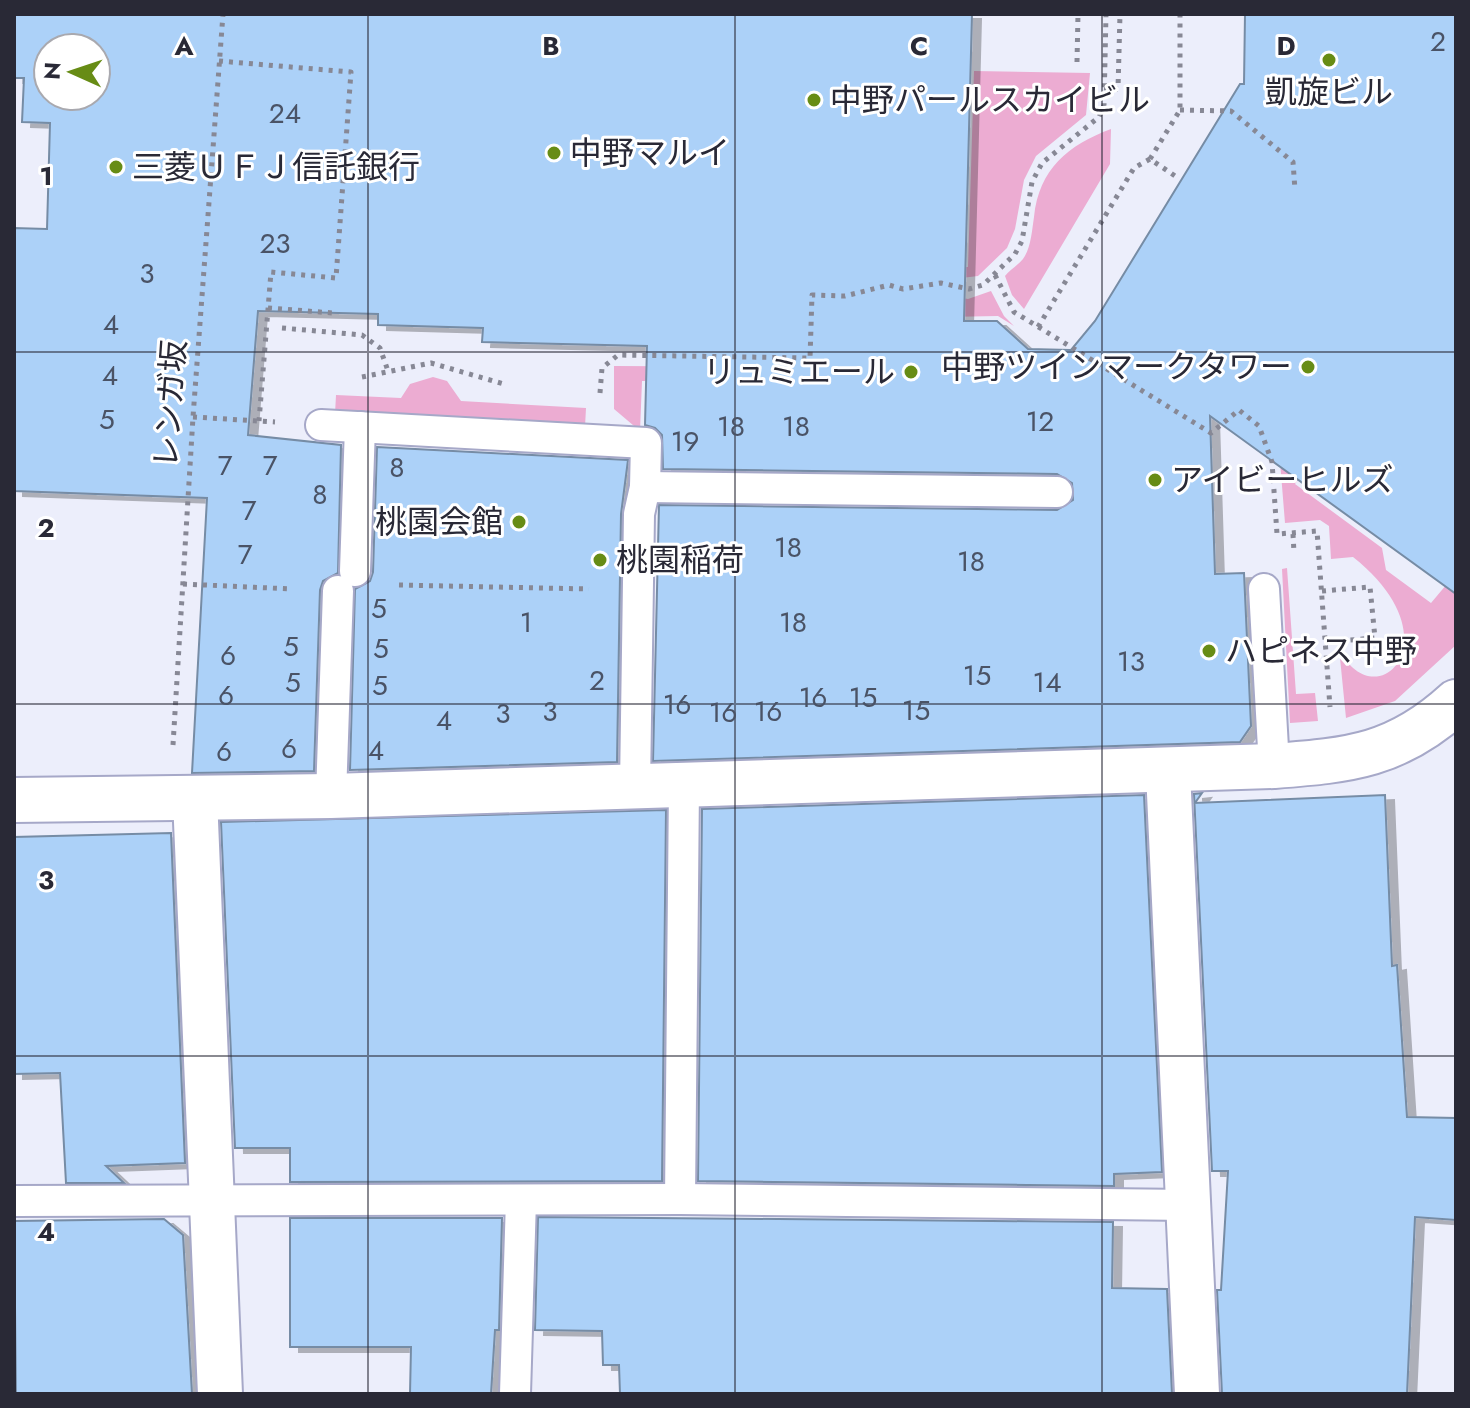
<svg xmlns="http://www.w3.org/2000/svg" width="1470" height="1408" viewBox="0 0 1470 1408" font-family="Jost,'Noto Sans JP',sans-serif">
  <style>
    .green { fill: #ecacd2 }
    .building { fill: #acd1f8; stroke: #768ca5; stroke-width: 2; fill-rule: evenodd; filter: url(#shadow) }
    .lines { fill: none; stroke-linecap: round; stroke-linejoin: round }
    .service-casing { stroke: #a6a8c8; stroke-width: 34 }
    .minor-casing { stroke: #a6a8c8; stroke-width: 48 }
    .path { stroke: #878895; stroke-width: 5; stroke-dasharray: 4 6; stroke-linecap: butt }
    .service { stroke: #fff; stroke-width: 30 }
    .minor { stroke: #fff; stroke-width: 44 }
    .grid { fill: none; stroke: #292936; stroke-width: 2; stroke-opacity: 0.55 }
    .poi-dot { fill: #678c15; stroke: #fff; stroke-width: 3 }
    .labels { text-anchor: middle; stroke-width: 6; stroke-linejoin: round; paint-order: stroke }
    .number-label { font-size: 28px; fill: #4a5366 }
    .poi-label { font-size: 32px; fill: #292936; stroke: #fff; text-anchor: start }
    .street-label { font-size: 32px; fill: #292936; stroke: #fff }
    .grid-label { font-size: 26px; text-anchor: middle; font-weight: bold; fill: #292936; stroke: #fff; stroke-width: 6; stroke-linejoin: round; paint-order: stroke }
  </style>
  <defs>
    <filter id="shadow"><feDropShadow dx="9" dy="5" stdDeviation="0" flood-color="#0004"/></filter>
  </defs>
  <rect width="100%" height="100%" fill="#eceefb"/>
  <g class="green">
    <path d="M974,71L1090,73L1086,115L1036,156L1024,180L1015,229L1007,248L978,276L953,279L876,265L968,267Z"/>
    <path d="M1111,129L1110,164L1024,309L1012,295L1005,276C1010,270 1018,265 1023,259C1031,248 1032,230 1034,217C1039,169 1068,145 1111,129Z"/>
    <path d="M991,291L1004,316L1014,326L998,316L837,319L836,382L642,381L640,431L614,409V366L827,367V308L853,309L876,294L913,297L928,292L968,299Z"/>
    <path d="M433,377L447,381L461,401L586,408L585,427L335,414L336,395L401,398L410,384Z"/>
    <path d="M1317,453L1295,484L1382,548L1386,570L1431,603L1452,578L1456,580V645L1395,701L1346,718L1339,648C1373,721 1459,641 1353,557L1331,559L1329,526L1320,520L1285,523L1280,461Z"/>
    <path d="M1287,568L1296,694L1315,693L1318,721L1290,723L1282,569Z"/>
  </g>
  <g class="building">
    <path d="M14,14H972L964,321H997L1028,349L1071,350L1095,321L1240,84H1244L1245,14H1456V594L1210,416L1215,574L1244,573L1251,726L1240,742L653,761L659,505L1057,510L1073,500L1072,483L1057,474L663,469L662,435L655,428L645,425L647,346L482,342L483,328L378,325V314L258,311L248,435L341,445L338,573L323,581L320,590L314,771L192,773L207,498L14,491V228L47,229L50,123L22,122L24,78H14ZM48,48H96V96H48Z"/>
    <path d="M377,447L628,460L621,514L617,762L350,770L355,589L370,581L373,572Z"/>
    <path d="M1202,793L1195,803L1385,795L1392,966L1397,965L1407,1117L1456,1118V1220L1415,1217L1407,1394H1222L1217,1290H1221L1228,1171H1212L1194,794Z"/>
    <path d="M1144,795L1162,1172L1114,1174V1186L698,1181L702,809Z"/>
    <path d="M666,810L662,1181L290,1182V1148H235L221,822Z"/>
    <path d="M171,833L185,1163L106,1166L124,1183H66L60,1073L14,1074V837Z"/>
    <path d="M538,1217L1113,1222L1112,1288L1167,1289L1172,1394H620L619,1365H603L602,1331L535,1330Z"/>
    <path d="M290,1218H502L499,1330H495L491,1394H410L411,1347H290Z"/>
    <path d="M164,1219L183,1235L192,1394H16L14,1221Z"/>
  </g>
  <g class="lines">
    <defs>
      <g id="service">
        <path d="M321,425L646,443L645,487L639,514L635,787"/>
        <path d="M645,487L1057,492"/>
        <path d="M355,571L360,427"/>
        <path d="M1264,589L1274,766"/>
        <path d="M331,796L338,591"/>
        <path d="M680,1199L684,785"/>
        <path d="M14,1201L680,1199L1189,1205"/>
        <path d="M515,1394L521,1200"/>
      </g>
      <g id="minor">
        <path d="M1168,772L1197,1394"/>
        <path d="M195,798L220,1394"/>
        <path d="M14,800L331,796L1274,766C1351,760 1397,756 1456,702"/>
      </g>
    </defs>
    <use href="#service" class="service-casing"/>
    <use href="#minor" class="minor-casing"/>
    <g class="path">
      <path d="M219,61L351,72L336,278L271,272L259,421"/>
      <path d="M1077,62L1078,14"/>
      <path d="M1104,88L1118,89L1120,14"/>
      <path d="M1180,110L1231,111L1293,162L1295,190"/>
      <path d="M1150,159L1180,110V14"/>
      <path d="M995,275L1014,312L1211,433L1239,410L1259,426L1272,462L1277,534L1317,531L1330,707"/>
      <path d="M268,308L333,313"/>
      <path d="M1038,327L1134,168L1150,159L1178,178"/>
      <path d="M282,328L362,335L380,348L388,371"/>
      <path d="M362,377L431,363L504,384"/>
      <path d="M600,393L602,368L618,355L810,358L812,295L845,296L889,285L903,289L941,283L969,289L983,285L1015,254L1022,241L1032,182L1042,163L1099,117L1104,105L1106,14"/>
      <path d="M193,417L275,422"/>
      <path d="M1293,534L1294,553"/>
      <path d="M183,584L292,589"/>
      <path d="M399,585L589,589"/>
      <path d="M1322,591L1370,587L1375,638L1325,642"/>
      <path d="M173,745L193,417L223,14"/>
    </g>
    <use href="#service" class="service"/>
    <use href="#minor" class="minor"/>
  </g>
  <path class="grid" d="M368,14V1394M735,14V1394M1102,14V1394M14,352H1456M14,704H1456M14,1056H1456"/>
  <g class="poi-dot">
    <circle cx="1329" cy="60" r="8"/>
    <circle cx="814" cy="100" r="8"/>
    <circle cx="554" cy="153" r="8"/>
    <circle cx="116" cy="167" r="8"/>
    <circle cx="1308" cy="367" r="8"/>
    <circle cx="911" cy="372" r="8"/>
    <circle cx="1155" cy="480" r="8"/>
    <circle cx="519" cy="522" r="8"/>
    <circle cx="600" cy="560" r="8"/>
    <circle cx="1209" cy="651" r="8"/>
  </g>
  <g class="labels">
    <g class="number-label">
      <text x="1438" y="51">2</text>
      <text x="285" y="123">24</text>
      <text x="275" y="253">23</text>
      <text x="147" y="283">3</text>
      <text x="111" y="334">4</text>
      <text x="110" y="385">4</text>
      <text x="107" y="429">5</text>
      <text x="1040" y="431">12</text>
      <text x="731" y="436">18</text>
      <text x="796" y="436">18</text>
      <text x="685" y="451">19</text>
      <text x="225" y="475">7</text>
      <text x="270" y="475">7</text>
      <text x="397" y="477">8</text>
      <text x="320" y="504">8</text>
      <text x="249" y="520">7</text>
      <text x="788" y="557">18</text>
      <text x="245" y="564">7</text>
      <text x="971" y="571">18</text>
      <text x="379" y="618">5</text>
      <text x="526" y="632">1</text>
      <text x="793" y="632">18</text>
      <text x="291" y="656">5</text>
      <text x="381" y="658">5</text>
      <text x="228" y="665">6</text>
      <text x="1131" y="671">13</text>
      <text x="977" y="685">15</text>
      <text x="597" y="690">2</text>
      <text x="293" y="692">5</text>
      <text x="1047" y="692">14</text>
      <text x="380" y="695">5</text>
      <text x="226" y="705">6</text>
      <text x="813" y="707">16</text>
      <text x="863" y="707">15</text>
      <text x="677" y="714">16</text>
      <text x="916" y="720">15</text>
      <text x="550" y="721">3</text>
      <text x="768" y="721">16</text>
      <text x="723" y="722">16</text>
      <text x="503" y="723">3</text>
      <text x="444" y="730">4</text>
      <text x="289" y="758">6</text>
      <text x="376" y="760">4</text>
      <text x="224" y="761">6</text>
    </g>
    <g class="poi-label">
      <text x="1329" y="103" text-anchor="middle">凱旋ビル</text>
      <text x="830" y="111">中野パールスカイビル</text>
      <text x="570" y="164">中野マルイ</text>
      <text x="132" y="178">三菱ＵＦＪ信託銀行</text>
      <text x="1292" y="378" text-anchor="end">中野ツインマークタワー</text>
      <text x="895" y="383" text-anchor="end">リュミエール</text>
      <text x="1171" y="491">アイビーヒルズ</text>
      <text x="503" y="533" text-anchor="end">桃園会館</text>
      <text x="616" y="571">桃園稲荷</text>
      <text x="1225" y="662">ハピネス中野</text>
    </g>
    <g class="street-label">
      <text transform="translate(170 404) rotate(-86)" y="11">レンガ坂</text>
    </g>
  </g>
  <g class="grid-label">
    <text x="184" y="55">A</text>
    <text x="551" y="55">B</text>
    <text x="919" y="55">C</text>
    <text x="1286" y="55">D</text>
    <text x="46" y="185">1</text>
    <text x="46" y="537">2</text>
    <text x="46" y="889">3</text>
    <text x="46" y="1241">4</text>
  </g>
  <rect width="1470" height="1408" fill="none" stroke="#292936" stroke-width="32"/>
  <g transform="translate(72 72) rotate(273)"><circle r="38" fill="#ffffff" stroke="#a9a9af" stroke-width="2"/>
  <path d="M0-6L14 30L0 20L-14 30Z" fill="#678c15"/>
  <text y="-12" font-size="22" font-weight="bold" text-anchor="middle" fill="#292936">N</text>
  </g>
</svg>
